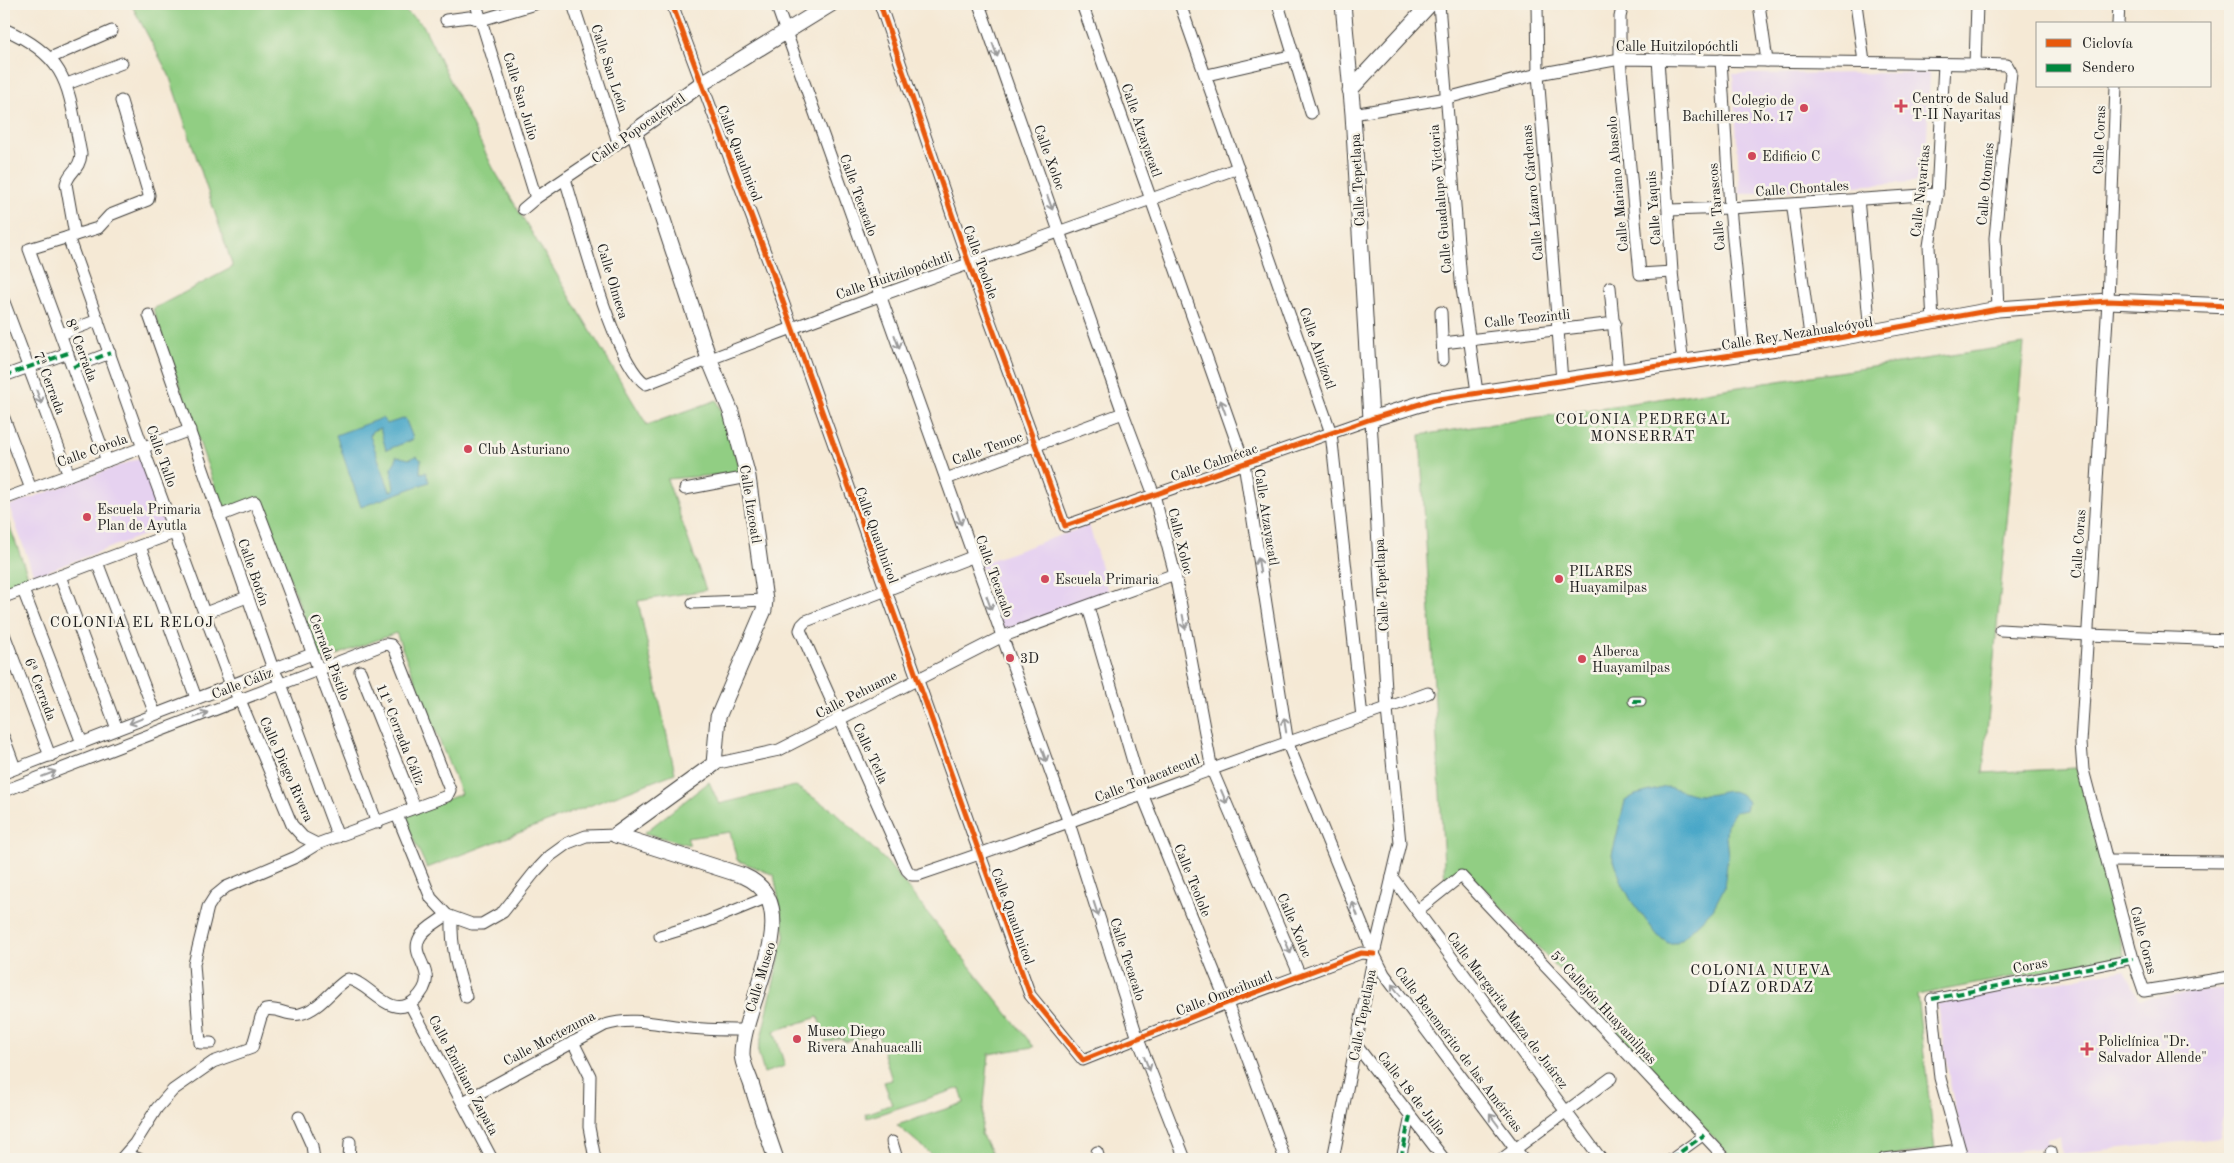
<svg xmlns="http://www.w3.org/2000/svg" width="2234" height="1163" viewBox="0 0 2234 1163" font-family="'Old Standard TT',serif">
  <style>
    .built { fill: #e6d2f0 }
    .green { fill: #91ce83; stroke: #567550 }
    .water { fill: #4aa7c8; stroke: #336272 }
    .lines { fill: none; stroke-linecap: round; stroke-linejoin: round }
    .pedestrian-casing { stroke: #3d3b38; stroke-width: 11 }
    .minor-casing { stroke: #3d3b38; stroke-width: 13 }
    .tertiary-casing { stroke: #3d3b38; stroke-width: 17 }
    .pedestrian { stroke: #fff; stroke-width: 9 }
    .minor { stroke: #fff; stroke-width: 11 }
    .tertiary { stroke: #fff; stroke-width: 15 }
    .quiet { stroke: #00873e; stroke-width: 4; stroke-dasharray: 8 4; stroke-linecap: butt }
    .cycleway-casing { stroke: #f7f3e8; stroke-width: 8 }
    .cycleway { stroke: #e8590c; stroke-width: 5 }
    .oneway { stroke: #999 }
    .poi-dot { fill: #d1495b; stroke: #f7f3e8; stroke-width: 2 }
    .labels { text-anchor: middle; stroke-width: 5; stroke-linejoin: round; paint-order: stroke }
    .street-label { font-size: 14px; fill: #1c1c1c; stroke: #f7f3e8 }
    .poi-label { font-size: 14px; fill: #1c1c1c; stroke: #f7f3e8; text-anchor: start }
    .neighbourhood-label { font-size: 15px; letter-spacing: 1px; fill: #1c1c1c; stroke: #f7f3e8 }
  </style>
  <rect width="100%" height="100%" fill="#f7f3e8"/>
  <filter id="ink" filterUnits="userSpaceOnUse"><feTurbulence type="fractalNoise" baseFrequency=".02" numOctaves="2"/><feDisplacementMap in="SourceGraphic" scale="10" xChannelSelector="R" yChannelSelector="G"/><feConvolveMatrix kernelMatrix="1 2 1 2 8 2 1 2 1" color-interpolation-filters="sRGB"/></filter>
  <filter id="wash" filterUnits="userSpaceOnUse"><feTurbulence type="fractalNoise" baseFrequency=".0096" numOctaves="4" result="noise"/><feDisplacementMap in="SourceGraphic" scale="20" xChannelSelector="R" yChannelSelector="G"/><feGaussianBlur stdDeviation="1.12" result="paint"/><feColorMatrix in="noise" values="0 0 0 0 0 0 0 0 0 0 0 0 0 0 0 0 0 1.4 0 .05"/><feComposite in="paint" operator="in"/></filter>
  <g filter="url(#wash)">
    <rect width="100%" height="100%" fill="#f5e9d5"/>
    <g class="built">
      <path d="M1930,73L1925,181L1740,194L1733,74Z"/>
      <path d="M140,458L165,527L34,576L9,506Z"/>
      <path d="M1089,525L1109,595L1003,632L980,564Z"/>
      <path d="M2125,969L2139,999L2230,987V1112L2223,1113L2219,1138L2062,1154L2060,1136L2046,1139L2047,1147L1967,1157L1952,1094L1937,1004Z"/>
    </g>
    <g class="green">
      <path d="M131,4H397L423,25L493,168L647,425L717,400L742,473L667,479L706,590L638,601L675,773L427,868L403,817L461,794L396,633L320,661L261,500L224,513L153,309L233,267L169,75Z"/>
      <path d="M2024,344L1983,773L2076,768L2102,855L2124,956L1917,995L1935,1150L1861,1159H1733L1467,870L1458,872L1445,883L1420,435Z"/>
      <path d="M4,511L31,584L4,594Z"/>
      <path d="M709,782L719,804L795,786L833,810L887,862L1034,1047L989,1054L981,1134L995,1159H937L897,1125L964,1103L960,1088L867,1118L865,1114L892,1104L884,1082L892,1080L877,1032L846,1042L840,1038L826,1042L818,1017L774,1031L785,1066L764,1073L758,1052L785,933L774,875L737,860L730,832L687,838L690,845L644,833Z"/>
    </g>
    <g class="water">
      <path d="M382,418L387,424L405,418L413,438L412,440L386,450L380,428L372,431L370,436L390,491L394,490L391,468L396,460V456L409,459L417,456L421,460L420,473L426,472L429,482L361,507L336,435Z"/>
      <path d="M1666,787C1679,788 1689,795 1701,795C1720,796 1734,782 1748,802L1746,810L1735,812L1727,823L1726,836L1728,856L1724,888L1713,909L1682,939L1675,943H1668L1658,936L1632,902L1622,883L1612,855L1625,801L1635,795Z"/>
    </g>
  </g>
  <g filter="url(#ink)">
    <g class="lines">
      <defs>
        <g id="pedestrian">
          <path d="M1633,701H1641"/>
          <path d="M1932,999L2133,959"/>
          <path d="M1401,1159L1410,1116"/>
          <path d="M1671,1159L1704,1135"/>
        </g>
        <g id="minor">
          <path d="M476,4L536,198"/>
          <path d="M573,4L618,142"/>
          <path d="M672,4L772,271L1030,995L1083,1060L1227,1003L1361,953L1374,954"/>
          <path d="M776,4L1069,823L1138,1039L1185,1159"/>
          <path d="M880,4L969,264L1065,526L1371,419L1387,709L1400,843L1374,954L1333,1159"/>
          <path d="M979,4L1123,413L1154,495L1175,574L1212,770L1300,976"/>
          <path d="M1082,4L1244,463L1288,744L1374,954L1384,974L1523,1159"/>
          <path d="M1180,4L1331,433L1362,717"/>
          <path d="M1278,4L1311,113"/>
          <path d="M1439,4L1461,281L1477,392"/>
          <path d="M1537,4L1538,74L1562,381"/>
          <path d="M1623,4L1620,17V59L1640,274L1672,272"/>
          <path d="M1759,4L1767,61"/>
          <path d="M1856,4L1864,62"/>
          <path d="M1977,4L1975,64L2007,65L2011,72L1995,238L1998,309"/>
          <path d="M446,20L469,17L481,20L535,4"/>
          <path d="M2118,24L2119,4"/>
          <path d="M4,29C71,58 68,89 81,154C80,170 69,171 66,184L75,235"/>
          <path d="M50,58L112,31"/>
          <path d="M1658,59L1672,272L1682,356L1685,361"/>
          <path d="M1721,60L1730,208L1744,352"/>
          <path d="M1207,75L1294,55"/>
          <path d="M67,84L122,63"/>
          <path d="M2116,86L2108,301L2081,743L2083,770L2133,959L2144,991L2230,977"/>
          <path d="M1353,114L1447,98L1538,74L1620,59L1975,64"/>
          <path d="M565,179C579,221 613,363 646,384C841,307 1040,239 1238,168"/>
          <path d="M1858,198L1870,333"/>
          <path d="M523,209L536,198L634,132"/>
          <path d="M1793,209L1811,343"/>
          <path d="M1669,210L1730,208L1937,194"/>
          <path d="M1610,287L1618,372"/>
          <path d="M4,302L69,475"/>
          <path d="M1441,312L1443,360"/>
          <path d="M149,315L273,669L281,684L338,837"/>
          <path d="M1933,322L1929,246L1937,194L1944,64"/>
          <path d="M61,334L98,320"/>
          <path d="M1443,343L1615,323"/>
          <path d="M73,367L110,353"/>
          <path d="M4,376L68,353"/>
          <path d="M4,418L31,489"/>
          <path d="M107,461L29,249L98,228L110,215L148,200L149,195L121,101"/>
          <path d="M946,479L1123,413"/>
          <path d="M685,489L748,477"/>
          <path d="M4,499L190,430"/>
          <path d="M219,516L255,502L377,823"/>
          <path d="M140,546L196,698"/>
          <path d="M972,557L806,621L802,625L800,630L907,870L912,875H918C1017,842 1113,806 1210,770C1283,743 1356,720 1428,693"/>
          <path d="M97,562L155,714"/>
          <path d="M60,576L117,729"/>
          <path d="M23,590L82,743"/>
          <path d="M4,597L174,533"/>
          <path d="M693,603L765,600"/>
          <path d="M1088,607L1143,796L1227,1003L1285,1159"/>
          <path d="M205,613L247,597"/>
          <path d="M2000,630L2087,635L2230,640"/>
          <path d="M4,634L50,756"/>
          <path d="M360,671L415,808"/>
          <path d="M4,738L15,768"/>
          <path d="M714,764L779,750L1001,637L1175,574"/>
          <path d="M4,773L312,654"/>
          <path d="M4,791L385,644L391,645L395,650L450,790L447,796L317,844L303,837L292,825L240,700L231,685L143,448L68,237"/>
          <path d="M397,815L431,898L447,915L472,924H482L503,912L534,873L550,856L568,843L586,836L616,835"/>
          <path d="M2108,861L2230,862"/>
          <path d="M1392,877L1601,1159"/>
          <path d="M1417,911L1461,876L1726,1159"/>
          <path d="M452,918C451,948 457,968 466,997"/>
          <path d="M660,936L706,922L768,897"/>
          <path d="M1932,999L1940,1078L1960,1150L1961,1159"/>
          <path d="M410,1004L492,1159"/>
          <path d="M573,1042L590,1076L589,1127L595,1159"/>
          <path d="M211,1043H200L194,964L208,907L215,896L226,887L296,857L317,844"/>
          <path d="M1356,1045L1444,1159"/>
          <path d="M463,1102L605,1025C632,1017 655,1024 682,1027C702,1030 724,1030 744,1030"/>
          <path d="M299,1117L312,1146L314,1159"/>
          <path d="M892,1142L897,1159"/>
          <path d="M1097,1152L1099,1159"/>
          <path d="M2051,1152L2052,1159"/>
          <path d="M127,1155L139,1159"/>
          <path d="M121,1159L135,1143L157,1108L173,1090L213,1062L252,1048L261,1017L265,1010C278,1007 288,1017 300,1014C321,1009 332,988 348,979C371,983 390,1022 415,1000C444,972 407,959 420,937C425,928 438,922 447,915"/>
          <path d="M349,1159L350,1142"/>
          <path d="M1502,1159L1611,1078"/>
          <path d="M1884,1159L1960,1150"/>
        </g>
        <g id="tertiary">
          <path d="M1343,4L1353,114L1371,419L1433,400L1811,343L1998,309L2108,301L2230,306"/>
          <path d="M1350,90L1430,4"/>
          <path d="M616,835L714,764L718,717L764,610L765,600L748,477L731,412L709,359L634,132L701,84L831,4"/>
          <path d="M616,835L744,876C810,905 742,1004 742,1054C742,1063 748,1074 751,1083C759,1108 767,1134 776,1159"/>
        </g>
      </defs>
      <use href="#pedestrian" class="pedestrian-casing"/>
      <use href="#minor" class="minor-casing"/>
      <use href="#tertiary" class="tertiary-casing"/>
      <use href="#pedestrian" class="pedestrian"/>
      <use href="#minor" class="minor"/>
      <use href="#tertiary" class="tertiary"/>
      <g class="quiet">
        <path d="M73,367L110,353"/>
        <path d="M4,376L68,353"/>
        <path d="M1633,701H1641"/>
        <path d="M1932,999L2133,959"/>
        <path d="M1401,1159L1410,1116"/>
        <path d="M1671,1159L1704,1135"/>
      </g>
      <defs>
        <g id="cycleway">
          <path d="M672,4L772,271L1030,995L1083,1060L1227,1003L1361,953L1374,954"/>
          <path d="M880,4L969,264L1065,526L1371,419L1433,400L1811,343L1998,309L2108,301L2230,306"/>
        </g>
      </defs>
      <use href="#cycleway" class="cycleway-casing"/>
      <use href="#cycleway" class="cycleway"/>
    </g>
    <defs><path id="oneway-shaft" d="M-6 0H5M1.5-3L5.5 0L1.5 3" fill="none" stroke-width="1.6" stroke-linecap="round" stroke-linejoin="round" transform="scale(1.25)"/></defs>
    <g class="oneway">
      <use href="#oneway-shaft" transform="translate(995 50) rotate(70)"/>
      <use href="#oneway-shaft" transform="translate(1050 203) rotate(70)"/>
      <use href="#oneway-shaft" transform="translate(897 342) rotate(70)"/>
      <use href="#oneway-shaft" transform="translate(39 397) rotate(69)"/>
      <use href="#oneway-shaft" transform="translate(1223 407) rotate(-110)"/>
      <use href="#oneway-shaft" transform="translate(959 518) rotate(71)"/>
      <use href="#oneway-shaft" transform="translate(1259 565) rotate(-99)"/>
      <use href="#oneway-shaft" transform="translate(989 603) rotate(70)"/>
      <use href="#oneway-shaft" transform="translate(1184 622) rotate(79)"/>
      <use href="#oneway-shaft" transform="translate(201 715) rotate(-21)"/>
      <use href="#oneway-shaft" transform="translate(136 721) rotate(158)"/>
      <use href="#oneway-shaft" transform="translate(1285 725) rotate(-99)"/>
      <use href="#oneway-shaft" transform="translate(1044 755) rotate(70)"/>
      <use href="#oneway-shaft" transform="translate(49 774) rotate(-21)"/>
      <use href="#oneway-shaft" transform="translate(1224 797) rotate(67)"/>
      <use href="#oneway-shaft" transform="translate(1096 909) rotate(72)"/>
      <use href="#oneway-shaft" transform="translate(1355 909) rotate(-112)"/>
      <use href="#oneway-shaft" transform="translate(1288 947) rotate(67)"/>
      <use href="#oneway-shaft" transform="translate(1396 990) rotate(-127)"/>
      <use href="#oneway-shaft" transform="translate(1147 1064) rotate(68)"/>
      <use href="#oneway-shaft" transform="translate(1494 1120) rotate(-127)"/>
    </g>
  </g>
  <g class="poi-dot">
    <path d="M1898.5 98.5h5v5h5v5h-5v5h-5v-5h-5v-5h5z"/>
    <circle cx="1804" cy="108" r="5"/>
    <circle cx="1752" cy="156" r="5"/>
    <circle cx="468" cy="449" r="5"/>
    <circle cx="87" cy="517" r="5"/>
    <circle cx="1045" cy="579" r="5"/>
    <circle cx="1559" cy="579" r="5"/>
    <circle cx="1010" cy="658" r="5"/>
    <circle cx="1582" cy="659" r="5"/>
    <circle cx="797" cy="1039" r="5"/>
    <path d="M2084.5 1041.5h5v5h5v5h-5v5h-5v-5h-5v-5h5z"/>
  </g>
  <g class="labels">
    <g class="street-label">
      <text x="1677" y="51">Calle Huitzilopóchtli</text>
      <text transform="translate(610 68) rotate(72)" y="5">Calle San León</text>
      <text transform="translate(521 96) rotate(73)" y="5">Calle San Julio</text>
      <text transform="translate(638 128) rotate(-35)" y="5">Calle Popocatépetl</text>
      <text transform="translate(1142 130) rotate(71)" y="5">Calle Atzayacatl</text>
      <text transform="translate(2099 140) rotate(-88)" y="5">Calle Coras</text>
      <text transform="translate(740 153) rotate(69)" y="5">Calle Quauhnicol</text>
      <text transform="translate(1050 157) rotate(70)" y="5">Calle Xoloc</text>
      <text transform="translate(1357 180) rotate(-93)" y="5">Calle Tepetlapa</text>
      <text transform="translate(1617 184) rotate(-95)" y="5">Calle Mariano Abasolo</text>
      <text transform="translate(1985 184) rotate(-85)" y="5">Calle Otomíes</text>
      <text transform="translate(1802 188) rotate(-4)" y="5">Calle Chontales</text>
      <text transform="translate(1920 191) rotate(-84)" y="5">Calle Nayaritas</text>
      <text transform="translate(1532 193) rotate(-95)" y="5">Calle Lázaro Cárdenas</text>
      <text transform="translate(859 195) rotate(70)" y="5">Calle Tecacalo</text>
      <text transform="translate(1440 199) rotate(-95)" y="5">Calle Guadalupe Victoria</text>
      <text transform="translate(1716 207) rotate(-95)" y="5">Calle Tarascos</text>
      <text transform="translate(1653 208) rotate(-94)" y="5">Calle Yaquis</text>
      <text transform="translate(981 262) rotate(70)" y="5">Calle Teolole</text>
      <text transform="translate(894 275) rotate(-19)" y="5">Calle Huitzilopóchtli</text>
      <text transform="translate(613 281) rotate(73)" y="5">Calle Olmeca</text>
      <text transform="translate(1527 318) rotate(-6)" y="5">Calle Teozintli</text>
      <text transform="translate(1797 333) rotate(-9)" y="5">Calle Rey Nezahualcóyotl</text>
      <text transform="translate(1318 348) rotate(71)" y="5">Calle Ahuízotl</text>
      <text transform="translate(82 350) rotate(69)" y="5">8ª Cerrada</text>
      <text transform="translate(50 383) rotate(69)" y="5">7ª Cerrada</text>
      <text transform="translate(987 448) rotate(-20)" y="5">Calle Temoc</text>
      <text transform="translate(92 450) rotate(-20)" y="5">Calle Corola</text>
      <text transform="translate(162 456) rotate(70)" y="5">Calle Tallo</text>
      <text transform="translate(1214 462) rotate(-19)" y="5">Calle Calmécac</text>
      <text transform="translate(751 504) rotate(81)" y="5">Calle Itzcoatl</text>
      <text transform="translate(1267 517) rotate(81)" y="5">Calle Atzayacatl</text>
      <text transform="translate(877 535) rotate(70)" y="5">Calle Quauhnicol</text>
      <text transform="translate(1181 541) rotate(76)" y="5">Calle Xoloc</text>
      <text transform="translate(2078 544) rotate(-86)" y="5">Calle Coras</text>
      <text transform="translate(254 572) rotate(71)" y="5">Calle Botón</text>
      <text transform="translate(995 576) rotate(70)" y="5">Calle Tecacalo</text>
      <text transform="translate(1381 585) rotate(-93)" y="5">Calle Tepetlapa</text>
      <text transform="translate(330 657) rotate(69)" y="5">Cerrada Pistilo</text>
      <text transform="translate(242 683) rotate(-21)" y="5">Calle Cáliz</text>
      <text transform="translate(41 689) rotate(69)" y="5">6ª Cerrada</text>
      <text transform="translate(856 694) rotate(-27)" y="5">Calle Pehuame</text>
      <text transform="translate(401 734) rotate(68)" y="5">11ª Cerrada Cáliz</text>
      <text transform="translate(871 753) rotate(65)" y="5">Calle Tetla</text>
      <text transform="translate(287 769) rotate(66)" y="5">Calle Diego Rivera</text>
      <text transform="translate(1147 778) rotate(-21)" y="5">Calle Tonacatecutl</text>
      <text transform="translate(1193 880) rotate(68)" y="5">Calle Teolole</text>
      <text transform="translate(1013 916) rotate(70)" y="5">Calle Quauhnicol</text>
      <text transform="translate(1295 925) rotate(67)" y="5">Calle Xoloc</text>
      <text transform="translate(2144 940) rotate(75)" y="5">Calle Coras</text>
      <text transform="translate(1128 959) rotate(72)" y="5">Calle Tecacalo</text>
      <text transform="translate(2030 965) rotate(-11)" y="5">Coras</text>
      <text transform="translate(760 977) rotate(-73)" y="5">Calle Museo</text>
      <text transform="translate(1224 993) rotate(-21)" y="5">Calle Omecihuatl</text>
      <text transform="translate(1604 1007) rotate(47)" y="5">5º Callejón Huayamilpas</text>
      <text transform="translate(1508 1010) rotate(53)" y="5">Calle Margarita Maza de Juárez</text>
      <text transform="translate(1362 1015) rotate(-79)" y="5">Calle Tepetlapa</text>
      <text transform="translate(549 1038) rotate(-28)" y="5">Calle Moctezuma</text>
      <text transform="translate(1459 1049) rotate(53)" y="5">Calle Benemérito de las Américas</text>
      <text transform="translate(464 1075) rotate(62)" y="5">Calle Emiliano Zapata</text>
      <text transform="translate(1412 1093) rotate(52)" y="5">Calle 18 de Julio</text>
    </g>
    <g class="poi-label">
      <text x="1912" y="103">Centro de Salud<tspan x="1912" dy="16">T-II Nayaritas</tspan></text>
      <text x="1794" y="105" text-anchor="end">Colegio de<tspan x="1794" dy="16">Bachilleres No. 17</tspan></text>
      <text x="1762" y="161">Edificio C</text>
      <text x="478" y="454">Club Asturiano</text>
      <text x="97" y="514">Escuela Primaria<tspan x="97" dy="16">Plan de Ayutla</tspan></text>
      <text x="1569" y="576">PILARES<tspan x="1569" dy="16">Huayamilpas</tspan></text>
      <text x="1055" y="584">Escuela Primaria</text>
      <text x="1592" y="656">Alberca<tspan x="1592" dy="16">Huayamilpas</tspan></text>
      <text x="1020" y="663">3D</text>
      <text x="807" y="1036">Museo Diego<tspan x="807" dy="16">Rivera Anahuacalli</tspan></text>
      <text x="2098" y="1046">Policlínica "Dr.<tspan x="2098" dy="16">Salvador Allende"</tspan></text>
    </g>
    <g class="neighbourhood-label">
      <text x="1643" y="424">COLONIA PEDREGAL<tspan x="1643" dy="17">MONSERRAT</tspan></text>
      <text x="132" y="627">COLONIA EL RELOJ</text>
      <text x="1761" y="975">COLONIA NUEVA<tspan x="1761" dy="17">DÍAZ ORDAZ</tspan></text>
    </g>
  </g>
  <rect width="2234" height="1163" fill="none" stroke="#f7f3e8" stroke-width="20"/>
  <rect x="2036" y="22" width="175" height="65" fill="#f7f3e8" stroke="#9f9d96"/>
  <rect x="2046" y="39" width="25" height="8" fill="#e8590c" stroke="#9f9d96"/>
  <text x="2082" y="48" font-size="15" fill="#1c1c1c">Ciclovía</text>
  <rect x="2046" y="64" width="25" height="8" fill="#00873e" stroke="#9f9d96"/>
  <text x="2082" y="72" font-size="15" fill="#1c1c1c">Sendero</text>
</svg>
